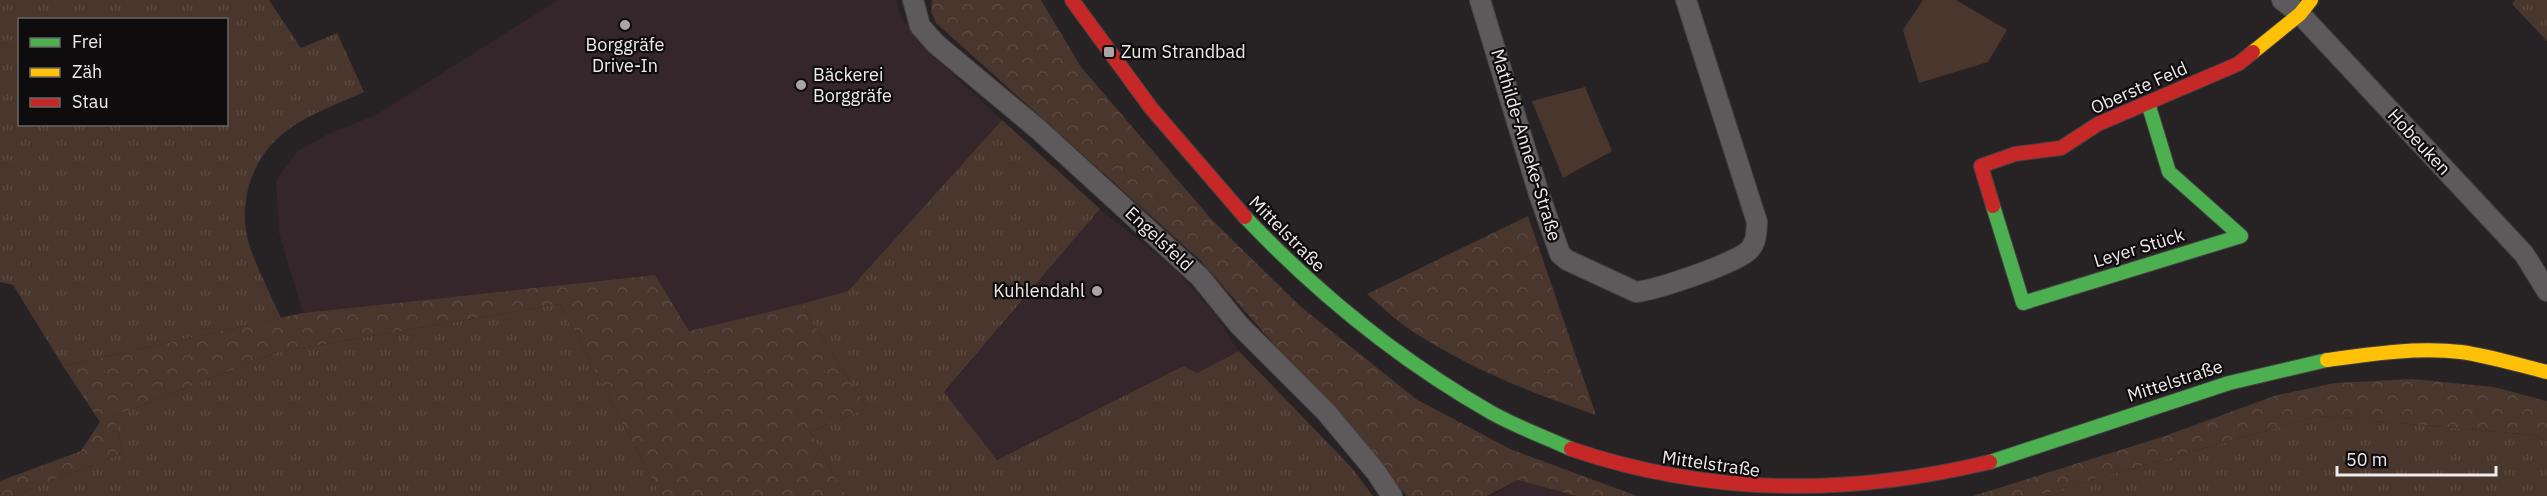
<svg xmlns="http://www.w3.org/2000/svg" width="2547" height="496" viewBox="0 0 2547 496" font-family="'IBM Plex Sans',sans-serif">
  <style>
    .built { fill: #34262b }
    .grass { fill: url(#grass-tufts); fill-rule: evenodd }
    .forest { fill: url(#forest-crowns) }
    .park { fill: #49362d }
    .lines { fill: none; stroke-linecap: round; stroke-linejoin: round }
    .street-casing { stroke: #454142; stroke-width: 22 }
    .fast-casing { stroke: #454142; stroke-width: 16 }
    .slow-casing { stroke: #454142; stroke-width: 16 }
    .jam-casing { stroke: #454142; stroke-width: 16 }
    .street { stroke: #5e5a5c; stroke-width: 20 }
    .fast { stroke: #4caf50; stroke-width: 14 }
    .slow { stroke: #ffc107; stroke-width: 14 }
    .jam { stroke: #c62828; stroke-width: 14 }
    .poi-dot { fill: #aaa4a6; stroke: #0f0c0d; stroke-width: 2 }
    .labels { text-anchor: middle; stroke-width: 4.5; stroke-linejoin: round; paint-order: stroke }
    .poi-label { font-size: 18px; fill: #f0eaeb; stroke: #0f0c0d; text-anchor: start }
    .street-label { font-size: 18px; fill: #f0eaeb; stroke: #0f0c0d }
  </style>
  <defs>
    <pattern id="grass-tufts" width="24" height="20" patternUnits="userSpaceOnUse" patternTransform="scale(1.5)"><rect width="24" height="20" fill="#49362d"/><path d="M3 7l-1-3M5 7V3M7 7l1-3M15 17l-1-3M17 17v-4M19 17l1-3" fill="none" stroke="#5b4a41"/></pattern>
    <pattern id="forest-crowns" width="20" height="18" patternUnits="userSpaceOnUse" patternTransform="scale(1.5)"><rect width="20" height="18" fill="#49362d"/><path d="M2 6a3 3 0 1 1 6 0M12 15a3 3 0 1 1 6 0" fill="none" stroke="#5b4a41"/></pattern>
  </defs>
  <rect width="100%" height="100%" fill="#272325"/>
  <g class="built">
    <path d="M558,0H896L900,16L932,55L1002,120L848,291L801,304L689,331L655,275L303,313L279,233L276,180L298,151L326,135L376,115Z"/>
    <path d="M1100,209L1178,272L1216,315L1239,351L1197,373L1183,366L997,460L944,393Z"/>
    <path d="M1518,480L1577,496H1491Z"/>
  </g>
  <g class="grass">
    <path d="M0,0H269L301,48L337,33L364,92C336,105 302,116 279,137C249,164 237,209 250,247C258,271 271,295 281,318L63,366L13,285L0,282ZM20,20H226V124H20Z"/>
    <path d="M2515,0H2547V41L2512,4Z"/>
    <path d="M1002,120L1100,209L944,392L997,460L1183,366L1197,373L1239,351L1352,468L1373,496H846L810,432L867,408L801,304L848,291Z"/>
    <path d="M560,304L661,496H13L123,453L114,416L278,352Z"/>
    <path d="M2318,416L2534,435L2547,441V496H2036Z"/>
  </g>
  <g class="forest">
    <path d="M932,0H1041L1081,67L1212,220L1300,306L1416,399L1510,449L1637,496H1577L1518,480L1487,496H1407L1200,260L936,23L931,11Z"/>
    <path d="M1528,216L1596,415C1530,393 1464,366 1406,327C1392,317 1380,305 1367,294Z"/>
    <path d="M655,275L689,331L801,304L867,408L810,432L846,496H661L560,304L278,352L114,416L123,453L13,496H0V481L81,451L100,422L63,366L303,313Z"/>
    <path d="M2412,379L2494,387L2547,401V441L2534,435L2318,416L2036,496H1973L2162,437L2277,395L2335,383Z"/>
  </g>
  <g class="park">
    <path d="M1923,0H1956L2007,30L1988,62L1919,83L1903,30Z"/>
    <path d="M1585,87L1612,151L1563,178L1532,101Z"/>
  </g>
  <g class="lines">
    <defs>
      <g id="street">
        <path d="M913,0L920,26L936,44L1039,130L1200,277L1239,325L1326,412L1376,472L1392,496"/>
        <path d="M1480,0L1539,194L1560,254L1567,260L1636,292C1655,290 1739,263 1750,249C1757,241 1756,233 1757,222L1686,0"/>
        <path d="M2282,0L2300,14L2524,254L2547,291"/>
      </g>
      <g id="fast">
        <path d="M1993,206L2023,303L2241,236L2169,172L2148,103"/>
        <path d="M1245,217C1318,294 1399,360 1492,413C1517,427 1545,437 1571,449"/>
        <path d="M1990,462L2229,383L2327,360"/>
      </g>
      <g id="slow">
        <path d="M2253,52L2300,14L2311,0"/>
        <path d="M2327,360C2370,354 2417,347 2461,352C2490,356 2518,365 2547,372"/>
      </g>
      <g id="jam">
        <path d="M1072,0L1151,108L1245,217"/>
        <path d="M1993,206L1981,166L2015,154L2061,148L2098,124L2238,64L2253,52"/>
        <path d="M1571,449C1710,496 1848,496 1990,462"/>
      </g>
    </defs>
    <use href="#street" class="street-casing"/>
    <use href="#fast" class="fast-casing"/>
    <use href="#slow" class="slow-casing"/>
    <use href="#jam" class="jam-casing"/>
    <use href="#street" class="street"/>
    <use href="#fast" class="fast"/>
    <use href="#slow" class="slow"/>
    <use href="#jam" class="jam"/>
  </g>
  <g class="poi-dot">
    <circle cx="625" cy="25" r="6"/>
    <rect x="1103" y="46" width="12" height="12" rx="3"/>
    <circle cx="801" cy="85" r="6"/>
    <circle cx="1097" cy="291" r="6"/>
  </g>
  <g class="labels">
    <g class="poi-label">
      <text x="625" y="51" text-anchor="middle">Borggräfe<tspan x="625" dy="21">Drive-In</tspan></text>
      <text x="1121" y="58">Zum Strandbad</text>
      <text x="813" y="81">Bäckerei<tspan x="813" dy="21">Borggräfe</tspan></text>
      <text x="1085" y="297" text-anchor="end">Kuhlendahl</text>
    </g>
    <g class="street-label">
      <text transform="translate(2139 88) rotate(-24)" y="6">Oberste Feld</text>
      <text transform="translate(2419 142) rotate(47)" y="6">Hobeuken</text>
      <text transform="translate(1526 145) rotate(73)" y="6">Mathilde-Anneke-Straße</text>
      <text transform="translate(1287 234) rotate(45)" y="6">Mittelstraße</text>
      <text transform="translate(1159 239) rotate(43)" y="6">Engelsfeld</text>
      <text transform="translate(2139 248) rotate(-17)" y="6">Leyer Stück</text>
      <text transform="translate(2175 381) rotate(-18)" y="6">Mittelstraße</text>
      <text transform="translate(1711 464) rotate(8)" y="6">Mittelstraße</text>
    </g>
  </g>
  <rect x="18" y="18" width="210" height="108" fill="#0f0c0d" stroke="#696566" stroke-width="1.5"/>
  <rect x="30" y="38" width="30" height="9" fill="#4caf50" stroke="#696566" stroke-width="1.5"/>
  <text x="72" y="48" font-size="18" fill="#f0eaeb">Frei</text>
  <rect x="30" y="68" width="30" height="9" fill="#ffc107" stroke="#696566" stroke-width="1.5"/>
  <text x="72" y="78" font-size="18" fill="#f0eaeb">Zäh</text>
  <rect x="30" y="98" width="30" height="9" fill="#c62828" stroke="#696566" stroke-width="1.5"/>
  <text x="72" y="108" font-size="18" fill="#f0eaeb">Stau</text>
  <path d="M2337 466v9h159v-9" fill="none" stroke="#f0eaeb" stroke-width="3"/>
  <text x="2346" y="466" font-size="18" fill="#f0eaeb" stroke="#0f0c0d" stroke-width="4.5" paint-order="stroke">50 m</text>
</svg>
